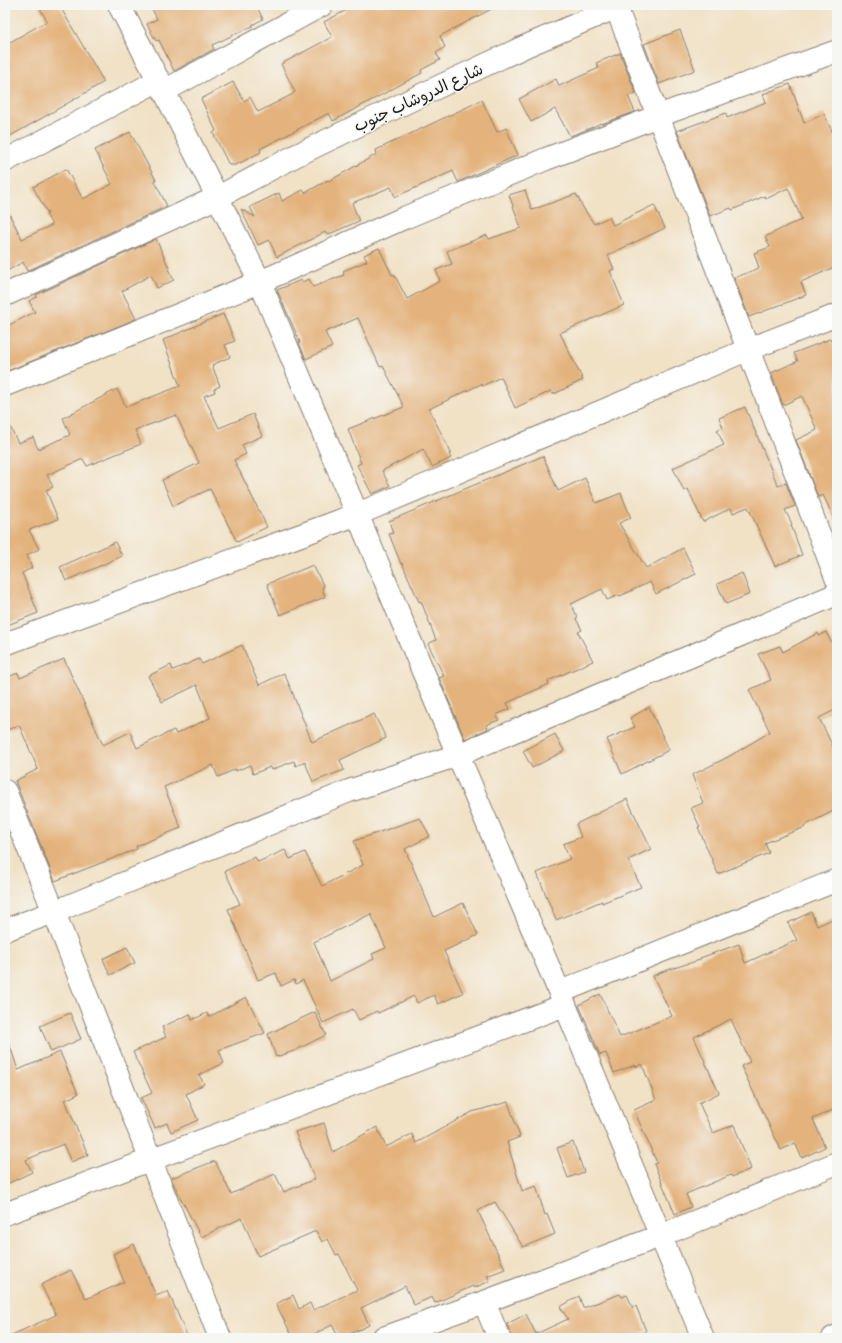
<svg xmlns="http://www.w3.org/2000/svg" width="842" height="1343" viewBox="0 0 842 1343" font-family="Caveat,'Playpen Sans Arabic',sans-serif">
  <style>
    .building { fill: #e4b37d; fill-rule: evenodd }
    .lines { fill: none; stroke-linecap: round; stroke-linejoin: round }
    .minor-casing { stroke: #867e70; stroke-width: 24 }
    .minor { stroke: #fff; stroke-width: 22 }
    .labels { text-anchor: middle; stroke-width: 3; stroke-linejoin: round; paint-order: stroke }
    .street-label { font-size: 16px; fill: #1c1c1c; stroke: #f6f6f2 }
  </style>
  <rect width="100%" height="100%" fill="#f6f6f2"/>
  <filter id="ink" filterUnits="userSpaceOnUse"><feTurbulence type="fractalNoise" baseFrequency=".025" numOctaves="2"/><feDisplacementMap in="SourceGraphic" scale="8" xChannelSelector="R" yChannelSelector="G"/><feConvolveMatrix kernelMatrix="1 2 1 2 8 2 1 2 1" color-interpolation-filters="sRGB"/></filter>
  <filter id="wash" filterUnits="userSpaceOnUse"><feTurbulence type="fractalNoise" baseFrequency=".012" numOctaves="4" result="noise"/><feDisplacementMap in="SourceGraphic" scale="16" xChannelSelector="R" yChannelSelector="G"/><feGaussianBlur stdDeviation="0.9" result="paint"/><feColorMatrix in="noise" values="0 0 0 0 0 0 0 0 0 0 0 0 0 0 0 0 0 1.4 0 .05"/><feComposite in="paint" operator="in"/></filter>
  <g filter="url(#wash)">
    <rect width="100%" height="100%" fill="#f1e1c5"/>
    <g id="blocks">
      <g class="building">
        <path d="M38,5H59L104,82L37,121L5,139V45L47,21Z"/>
        <path d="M150,5H256L263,19L252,25L253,26L212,45L214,49L174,71L159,40L156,41L147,24L157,19Z"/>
        <path d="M356,5H499L440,36L445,47L436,53L440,60L421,70L422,73L333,121L329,113L260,149L261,152L236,165H229L213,133L216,131L201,99L233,82L244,101L250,97L258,112L291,95L295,92L281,64L332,37L324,22Z"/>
        <path d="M680,30L695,70L659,84L644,44Z"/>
        <path d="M620,53L636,93L628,96L635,112L601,124V123L586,130L570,136L555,109L531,122L519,99L556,79L559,86L599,68L596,63Z"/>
        <path d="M790,84L804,123L824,114L833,133L837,131V266L801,282L806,295L749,317L734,278L759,268L754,253L770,247L765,237L791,224L802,220L788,188L766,199L765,196L732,210L731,208L710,216L677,131L726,113L727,118L766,102L763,94Z"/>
        <path d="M482,100L497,132L506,128L518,155L458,182L453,171L395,197L391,187L352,203L359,221L327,235L325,232L277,257L269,240L258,245L241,209L255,217L250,207L279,193L282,201L303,190L305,193L328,180L329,181L377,154L376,150Z"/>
        <path d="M130,132L156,180H154L167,206L27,271L23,262L5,272V206L22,239L52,225L46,214H48L33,187L66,169L83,199L112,184L95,150Z"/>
        <path d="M525,190L532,210L576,194L584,209L594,224L609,217L613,225L654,205L665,228L608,255L614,269L610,271L624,305L560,333L583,380L556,393L552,394L551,391L515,408L501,377L482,386L481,384L429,409L451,453L449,454L451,458L432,467L423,449L382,471L390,486L372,494L357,465L361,463L348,429L404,407L383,366L380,367L358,318L325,332L332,347L306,359L299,343L300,342L277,290L301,280L302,282L309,279L313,287L344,275L343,271L367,261L364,255L379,248L392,275L394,274L407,299L440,281L436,270L452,264L447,251L487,235L489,239L521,228L509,195Z"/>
        <path d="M156,239L169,268L168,269L174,280L157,288L151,275L122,291L136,319L5,372V327L35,312L29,301L37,297L36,295Z"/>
        <path d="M223,314L235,341L225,345L230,357L212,365L220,386L214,389L215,392L204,396L219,428L253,414L262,436L242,445L246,454L234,460L267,527L237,542L210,489L173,506L162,480L199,463L176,415L135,430L141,444L87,466L83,459L47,475L53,487L46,490L58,519L29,530L39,549L27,555L32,568L22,573L38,613L5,626V416L18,443L33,437L38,449L70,435L63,418L117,389L126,407L180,386L163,340Z"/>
        <path d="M830,339L837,355V525L823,495L818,497L796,440L817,430L802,396L783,405L771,373L798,361L794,353Z"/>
        <path d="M745,407L778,486L786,483L795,506L785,510L792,524L791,525L802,555L775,566L748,507L733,513L731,508L703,522L688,489L684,491L673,468L724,445L717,430L723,427L719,418Z"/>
        <path d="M543,456L558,491L585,478L596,503L621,493L631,518L619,523L646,568L683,548L696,574L656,594L650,582L620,596L619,595L607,600L602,589L571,604L578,618L576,619L582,630L578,632L593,661L548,681L549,684L507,703L510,709L496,715L499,720L486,725L488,729L465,739L439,678L444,676L428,644L436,640L421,601L419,602L402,563L401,564L389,534L393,533L389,521Z"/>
        <path d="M115,542L122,556L66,581L60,567Z"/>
        <path d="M313,565L324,587L322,588L325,597L280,615L267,584Z"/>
        <path d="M742,573L750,594L726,604L717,584Z"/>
        <path d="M826,632L837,653V709L819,718L837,755V809L804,826L805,827L765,843L769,853L718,874L698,827H700L691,808L703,803L692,775L728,757L770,732L749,690L771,680L758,654L780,646L783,652L818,633L819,636Z"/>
        <path d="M242,645L259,685L284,673L294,696V697L312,742L374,714L386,738L340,760L344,770L313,782L305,762L296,766L294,761L271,770L270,767L253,774L250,765L236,771V769L218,777L213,765L164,787L181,828L136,846L137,849L55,881L15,781L38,769L19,725L5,731V678L18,673L20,678L64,659L103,745L130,732L137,748L174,730L176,734L210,718L197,685L162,702L148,676L171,665L173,670L199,659L202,664Z"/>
        <path d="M649,707L669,750L622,774L607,739L635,727L630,718Z"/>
        <path d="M555,734L564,751L532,768L523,751Z"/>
        <path d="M627,799L651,849L628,860L641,887L602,903V901L556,920L537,873L570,859L563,844L581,837L576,824Z"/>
        <path d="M420,818L430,836L405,849L434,917L463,903L478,935L444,951L463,993L438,1004L434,995L417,1003L414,996L378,1013L377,1011L359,1020L353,1009L323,1023L303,980L296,984L294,980L281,986L276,973L258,980L228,909L240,904L225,871L255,857L258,862L285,850L290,859L305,852L322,886L363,865L354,841ZM371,914L386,948L372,954L374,959L330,981L314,942Z"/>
        <path d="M811,912L817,926L837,917V1108L813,1119L825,1147L802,1158L795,1143L781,1150L741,1066L750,1062L731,1019L694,1037L719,1093L699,1103L713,1133L734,1125L751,1169L732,1177L731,1175L686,1194L691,1207L675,1214L654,1164L657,1163L634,1110L656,1100L642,1064L636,1067L635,1065L614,1073L606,1053L600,1055L579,1005L600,994L620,1037L672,1016L653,976L664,971L700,960V958L739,944L745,963L797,940L788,923Z"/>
        <path d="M127,947L135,963L110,975L103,959Z"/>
        <path d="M246,997L265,1033L219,1050L224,1063L199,1075L204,1084L186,1094L198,1120L171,1132L167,1123L155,1128L141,1098L152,1093L133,1052L166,1037L162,1027L190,1014L192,1020L207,1013L209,1017Z"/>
        <path d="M315,1012L326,1035L294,1051L276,1057L268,1034Z"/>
        <path d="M70,1013L81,1039L51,1052L40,1026Z"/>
        <path d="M5,1040H8L18,1070L60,1052L78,1094L65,1100L88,1155L71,1162L63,1144L26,1160L32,1172L5,1185Z"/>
        <path d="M508,1102L520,1137L507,1142L522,1191L536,1186L545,1215L547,1214L555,1234L523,1247L495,1202L478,1211L505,1269L487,1276L490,1281L474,1288L473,1286L435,1303L432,1297L414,1305L405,1286L361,1308L369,1325L342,1338H339L332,1325L306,1338H293L276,1304L293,1295L299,1309L310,1303L313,1310L357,1290L339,1254L336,1255L328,1239L322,1242L316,1231L258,1256L242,1218L201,1237L180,1197L171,1178L215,1161L231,1194L275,1174L284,1192L315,1179L295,1132L324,1123L333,1152L377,1127L386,1147L412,1134L416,1143L472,1112Z"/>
        <path d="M573,1142L584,1172L568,1178L557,1148Z"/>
        <path d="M134,1244L156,1296L168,1291L188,1338H5L56,1315L41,1285L71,1270L86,1299L124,1282L113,1254Z"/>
        <path d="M620,1294L622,1297L627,1295L633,1308L636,1306L646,1331L631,1338H511L507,1324L526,1314L536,1334L568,1319L560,1307L579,1296L583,1308Z"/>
      </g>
    </g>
  </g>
  <g filter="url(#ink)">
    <use href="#blocks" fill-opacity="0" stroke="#867e70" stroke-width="1"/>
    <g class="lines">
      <defs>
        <g id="minor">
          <path d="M119,5L164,91L260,282L458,755L565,1005L703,1338"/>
          <path d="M616,7L837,580"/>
          <path d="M164,91L322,5"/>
          <path d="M5,161L159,80"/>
          <path d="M5,295L218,197L297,155L438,87L526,46L622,5"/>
          <path d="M5,385L260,282L404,218L546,159L658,116L837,51"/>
          <path d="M5,644L358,514L747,350L837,315"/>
          <path d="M5,791L54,912L220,1338"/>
          <path d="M5,930L54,912L349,791L458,755L837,594"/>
          <path d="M560,992L837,880"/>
          <path d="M5,1214L565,1005"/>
          <path d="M484,1302L499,1338"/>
          <path d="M383,1338L484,1302L660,1236L837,1163"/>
          <path d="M833,1338L837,1336"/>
        </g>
      </defs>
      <use href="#minor" class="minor-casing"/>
      <use href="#minor" class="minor"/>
    </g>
  </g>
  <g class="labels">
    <g class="street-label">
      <text transform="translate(418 97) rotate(-25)" y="6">شارع الدروشاب جنوب</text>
    </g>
  </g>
  <rect width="842" height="1343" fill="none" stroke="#f6f6f2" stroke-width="20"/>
</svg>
